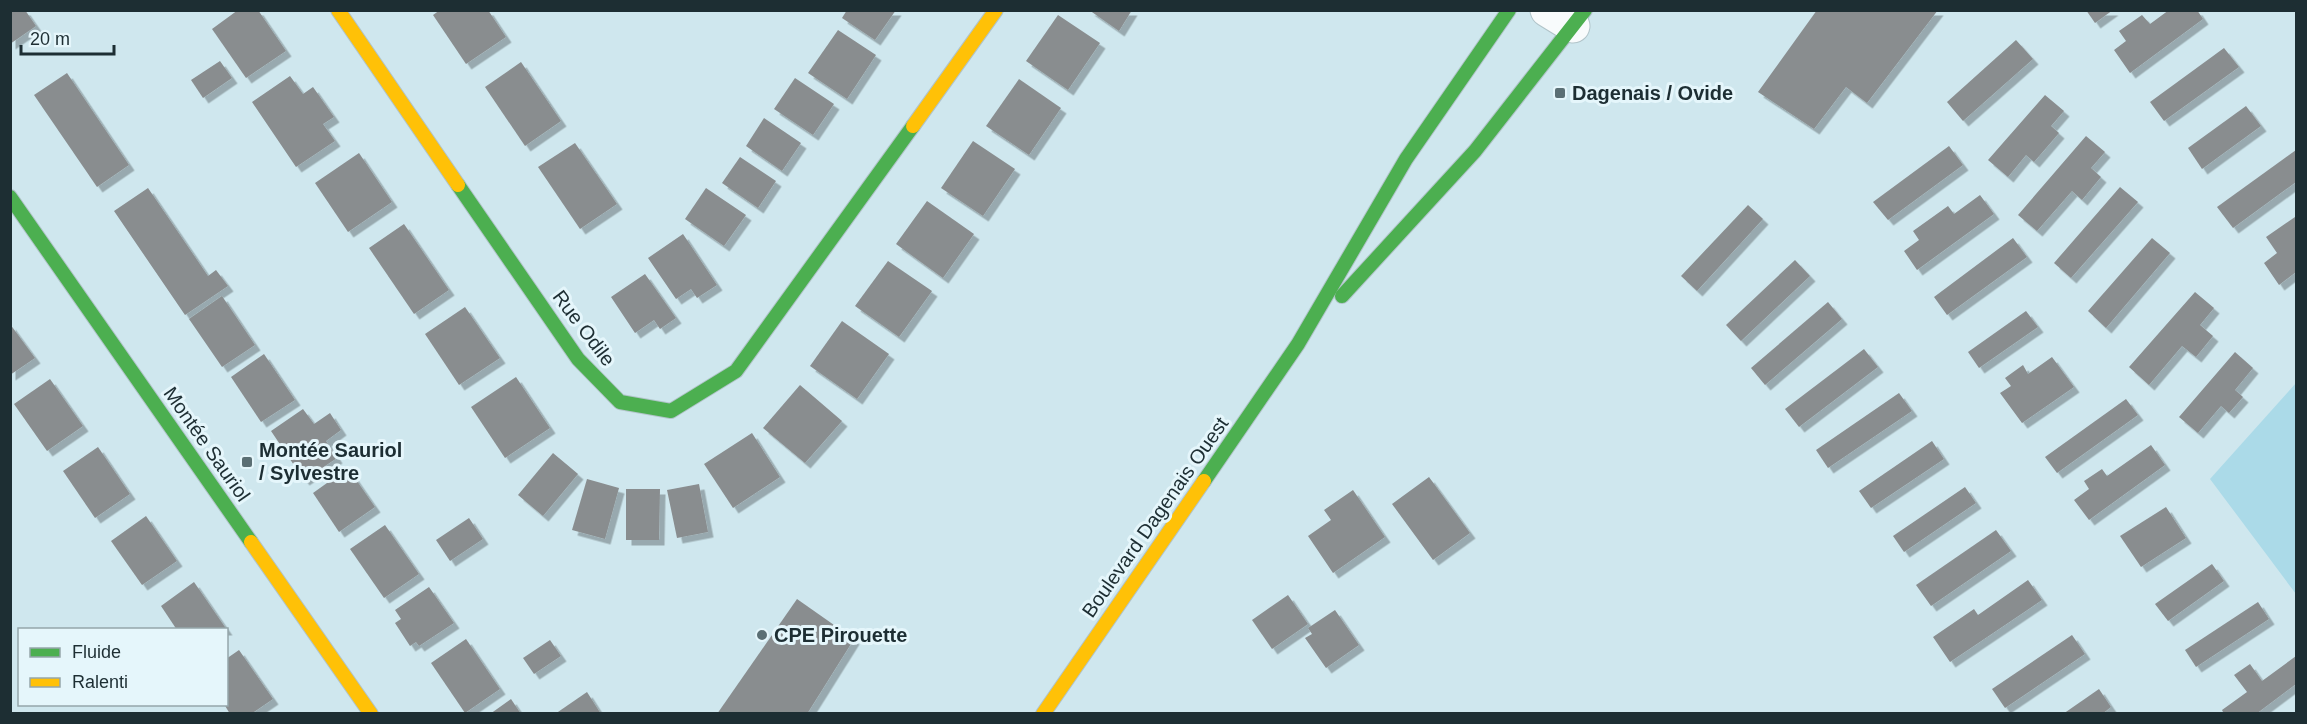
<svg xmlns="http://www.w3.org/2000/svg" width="2307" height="724" viewBox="0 0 2307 724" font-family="Arial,sans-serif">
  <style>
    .green { fill: #abdae8 }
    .building { fill: #898d8f; filter: url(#shadow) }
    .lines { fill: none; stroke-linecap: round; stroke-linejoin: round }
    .street-casing { stroke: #b1c4c9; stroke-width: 35 }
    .fast-casing { stroke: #b1c4c9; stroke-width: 16 }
    .slow-casing { stroke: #b1c4c9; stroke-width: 16 }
    .street { stroke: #f8fbfc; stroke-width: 33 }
    .fast { stroke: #4caf50; stroke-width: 14 }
    .slow { stroke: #ffc107; stroke-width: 14 }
    .poi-dot { fill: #5b6f74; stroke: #e5f6fb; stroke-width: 2 }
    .labels { text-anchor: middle; stroke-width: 6; stroke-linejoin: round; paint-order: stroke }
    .poi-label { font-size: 20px; font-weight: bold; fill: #1d2e33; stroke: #e5f6fb; text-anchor: start }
    .street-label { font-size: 20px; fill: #1d2e33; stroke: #e5f6fb }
  </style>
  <defs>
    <filter id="shadow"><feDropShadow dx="5.5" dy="5.5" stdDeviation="0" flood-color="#0004"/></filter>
  </defs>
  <rect width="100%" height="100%" fill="#cfe7ee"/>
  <path class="green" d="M2296,383V594L2210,479Z"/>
  <g class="building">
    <path d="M10,10H25L36,26L10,44Z"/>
    <path d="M238,10H258L286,51L246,78L212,29Z"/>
    <path d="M440,10H488L506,37L466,64L433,15Z"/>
    <path d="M847,10H896L875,40L842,18Z"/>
    <path d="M1089,10H1132L1119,31Z"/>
    <path d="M1817,10H1938L1867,103L1846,87L1814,129L1758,92Z"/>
    <path d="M2086,10H2113L2095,23Z"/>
    <path d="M2169,10H2197L2203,19L2130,73L2114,50L2126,41L2119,31L2142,15L2150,24Z"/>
    <path d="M1058,15L1100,43L1068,90L1026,61Z"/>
    <path d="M838,30L876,55L847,99L808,73Z"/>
    <path d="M2016,40L2033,59L1963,121L1947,102Z"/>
    <path d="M2224,48L2239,67L2164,121L2150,102Z"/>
    <path d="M220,61L232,78L203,98L191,80Z"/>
    <path d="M521,62L561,121L525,146L485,87Z"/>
    <path d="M67,73L129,165L97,187L34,95Z"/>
    <path d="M290,76L303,94L313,87L334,117L323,124L335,141L296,167L252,102Z"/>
    <path d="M795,78L834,104L813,135L774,109Z"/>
    <path d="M1019,79L1061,108L1029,155L986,126Z"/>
    <path d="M2045,95L2064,111L2051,126L2059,133L2034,162L2026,155L2008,177L1988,160Z"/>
    <path d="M2246,106L2261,126L2202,169L2188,148Z"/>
    <path d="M764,118L801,143L782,171L746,146Z"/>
    <path d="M2086,136L2105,152L2091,168L2101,177L2082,200L2072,191L2037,231L2018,215Z"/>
    <path d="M973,141L1015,169L983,216L941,188Z"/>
    <path d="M575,143L617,204L580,229L538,167Z"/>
    <path d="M1949,146L1963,165L1888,220L1873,202Z"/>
    <path d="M2296,150V182L2233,228L2217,207Z"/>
    <path d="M359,153L392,202L348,232L315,183Z"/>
    <path d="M740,157L776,181L758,208L722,183Z"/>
    <path d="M2120,187L2138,202L2071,278L2054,263Z"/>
    <path d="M148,188L208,276L216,270L228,286L185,315L114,211Z"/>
    <path d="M706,188L746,215L724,246L685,219Z"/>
    <path d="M1980,195L1994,214L1917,270L1904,251L1919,240L1913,231L1948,206L1954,214Z"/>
    <path d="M927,201L974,234L943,278L896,244Z"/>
    <path d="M1748,205L1763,219L1697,291L1681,276Z"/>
    <path d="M2295,217L2296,272L2279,285L2264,263L2277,253L2266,237Z"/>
    <path d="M404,224L449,290L414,314L369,248Z"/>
    <path d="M683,234L717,285L697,298L691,289L676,299L648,258Z"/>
    <path d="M2013,238L2027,257L1947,315L1934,297Z"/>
    <path d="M2152,238L2170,253L2106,328L2088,311Z"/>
    <path d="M1795,260L1810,276L1741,341L1726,325Z"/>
    <path d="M888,261L932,291L899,337L855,306Z"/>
    <path d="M645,274L676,318L660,329L654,320L635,333L611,297Z"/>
    <path d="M2195,292L2214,308L2200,325L2213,336L2196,357L2182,346L2149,385L2129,367Z"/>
    <path d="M222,296L255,345L222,367L189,319Z"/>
    <path d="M1828,302L1842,319L1765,385L1751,368Z"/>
    <path d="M465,307L500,358L459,385L425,334Z"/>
    <path d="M2026,311L2038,327L1979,368L1968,352Z"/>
    <path d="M842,321L889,354L857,399L810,366Z"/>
    <path d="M10,324L35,358L10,375Z"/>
    <path d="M1864,349L1878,367L1799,427L1785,409Z"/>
    <path d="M2235,352L2253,368L2235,390L2243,397L2229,413L2221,406L2198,433L2179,417Z"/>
    <path d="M264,354L295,400L261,422L231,377Z"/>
    <path d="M2052,357L2074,387L2022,423L2000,393L2011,386L2005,378L2023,365L2028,374Z"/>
    <path d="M516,377L550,428L505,458L471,407Z"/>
    <path d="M50,379L83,426L47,451L14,404Z"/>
    <path d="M800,385L842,421L805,463L763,428Z"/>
    <path d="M1899,393L1912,411L1828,468L1816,450Z"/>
    <path d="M2126,399L2138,415L2057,473L2045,457Z"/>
    <path d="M303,409L314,424L330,413L341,430L326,441L337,458L304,480L271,431Z"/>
    <path d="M752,433L780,477L733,508L704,464Z"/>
    <path d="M1932,441L1944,459L1871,508L1859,491Z"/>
    <path d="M2151,445L2165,465L2089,520L2074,500L2089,489L2084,481L2102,469L2107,476Z"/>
    <path d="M98,447L130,494L95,518L63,471Z"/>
    <path d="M553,453L578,474L543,516L518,495Z"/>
    <path d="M348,468L375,507L339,532L313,493Z"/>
    <path d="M1429,477L1470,533L1433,560L1392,504Z"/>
    <path d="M587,479L619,488L605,539L572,530Z"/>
    <path d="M699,484L708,532L677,538L667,490Z"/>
    <path d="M1965,487L1976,503L1904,552L1893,536Z"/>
    <path d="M626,489H660L659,540H626Z"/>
    <path d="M1353,490L1385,537L1333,573L1308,536L1331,520L1324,510Z"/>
    <path d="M2166,507L2186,538L2141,567L2120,536Z"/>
    <path d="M146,516L177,561L142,585L111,541Z"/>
    <path d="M469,518L483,539L450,561L436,540Z"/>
    <path d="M385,525L419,574L384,598L350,549Z"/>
    <path d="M1996,530L2011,551L1931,606L1916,585Z"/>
    <path d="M2212,564L2224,581L2168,621L2155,604Z"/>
    <path d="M2028,580L2042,600L1950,662L1933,637L1974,609L1978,615Z"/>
    <path d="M194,582L227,630H177L161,606Z"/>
    <path d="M429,587L454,623L419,646L416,642L410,646L395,623L401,619L395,610Z"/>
    <path d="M1288,595L1308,624L1272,649L1252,620Z"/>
    <path d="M797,599L854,639L807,714H717Z"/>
    <path d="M2258,602L2269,619L2196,667L2185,650Z"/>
    <path d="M1335,610L1359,645L1326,668L1305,638L1312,634L1308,628Z"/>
    <path d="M2072,635L2085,654L2005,708L1992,689Z"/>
    <path d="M466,639L500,689L465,713L431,663Z"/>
    <path d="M550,640L561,656L534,674L523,658Z"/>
    <path d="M239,650L273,699L251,714H230L224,704H226V659Z"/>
    <path d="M2296,656V684L2256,714H2224L2222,710L2247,692L2234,675L2250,664L2262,681Z"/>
    <path d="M2099,689L2111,707L2102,714H2063Z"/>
    <path d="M587,692L601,714H555Z"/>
    <path d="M511,699L521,714H490Z"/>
  </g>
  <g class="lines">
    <defs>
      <path id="street" d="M1547,10L1573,26"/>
      <g id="fast">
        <path d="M458,185L578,359L620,402L671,411L736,371L913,126"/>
        <path d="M10,197L251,542"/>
        <path d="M1342,296L1475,151L1585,10"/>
        <path d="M1204,481L1298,344L1406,159L1509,10"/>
      </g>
      <g id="slow">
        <path d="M338,10L458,185"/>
        <path d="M913,126L996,10"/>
        <path d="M251,542L371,714"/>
        <path d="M1043,714L1204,481"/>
      </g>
    </defs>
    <use href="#street" class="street-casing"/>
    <use href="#fast" class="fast-casing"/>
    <use href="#slow" class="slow-casing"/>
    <use href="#street" class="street"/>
    <use href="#fast" class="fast"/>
    <use href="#slow" class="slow"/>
  </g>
  <g class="poi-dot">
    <rect x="1554" y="87" width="12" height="12" rx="3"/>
    <rect x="241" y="456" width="12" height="12" rx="3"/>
    <circle cx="762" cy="635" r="6"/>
  </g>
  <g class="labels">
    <g class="poi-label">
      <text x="1572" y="100">Dagenais / Ovide</text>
      <text x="259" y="457">Montée Sauriol<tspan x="259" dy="23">/ Sylvestre</tspan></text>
      <text x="774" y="642">CPE Pirouette</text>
    </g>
    <g class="street-label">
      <text transform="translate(584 328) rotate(53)" y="7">Rue Odile</text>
      <text transform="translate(207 444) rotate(55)" y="7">Montée Sauriol</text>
      <text transform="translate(1155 517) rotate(-55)" y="7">Boulevard Dagenais Ouest</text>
    </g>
  </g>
  <rect width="2307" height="724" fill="none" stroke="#1d2e33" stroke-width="24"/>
  <rect x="18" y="628" width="210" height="78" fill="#e5f6fb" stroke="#95a6ab" stroke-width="1.5"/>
  <rect x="30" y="648" width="30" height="9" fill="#4caf50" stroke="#95a6ab" stroke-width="1.5"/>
  <text x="72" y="658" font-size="18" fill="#1d2e33">Fluide</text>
  <rect x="30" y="678" width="30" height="9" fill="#ffc107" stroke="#95a6ab" stroke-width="1.5"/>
  <text x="72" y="688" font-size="18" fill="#1d2e33">Ralenti</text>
  <path d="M21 45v9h93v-9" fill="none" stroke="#1d2e33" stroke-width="3"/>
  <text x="30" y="45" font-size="18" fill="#1d2e33" stroke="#e5f6fb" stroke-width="4.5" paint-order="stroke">20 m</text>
</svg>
